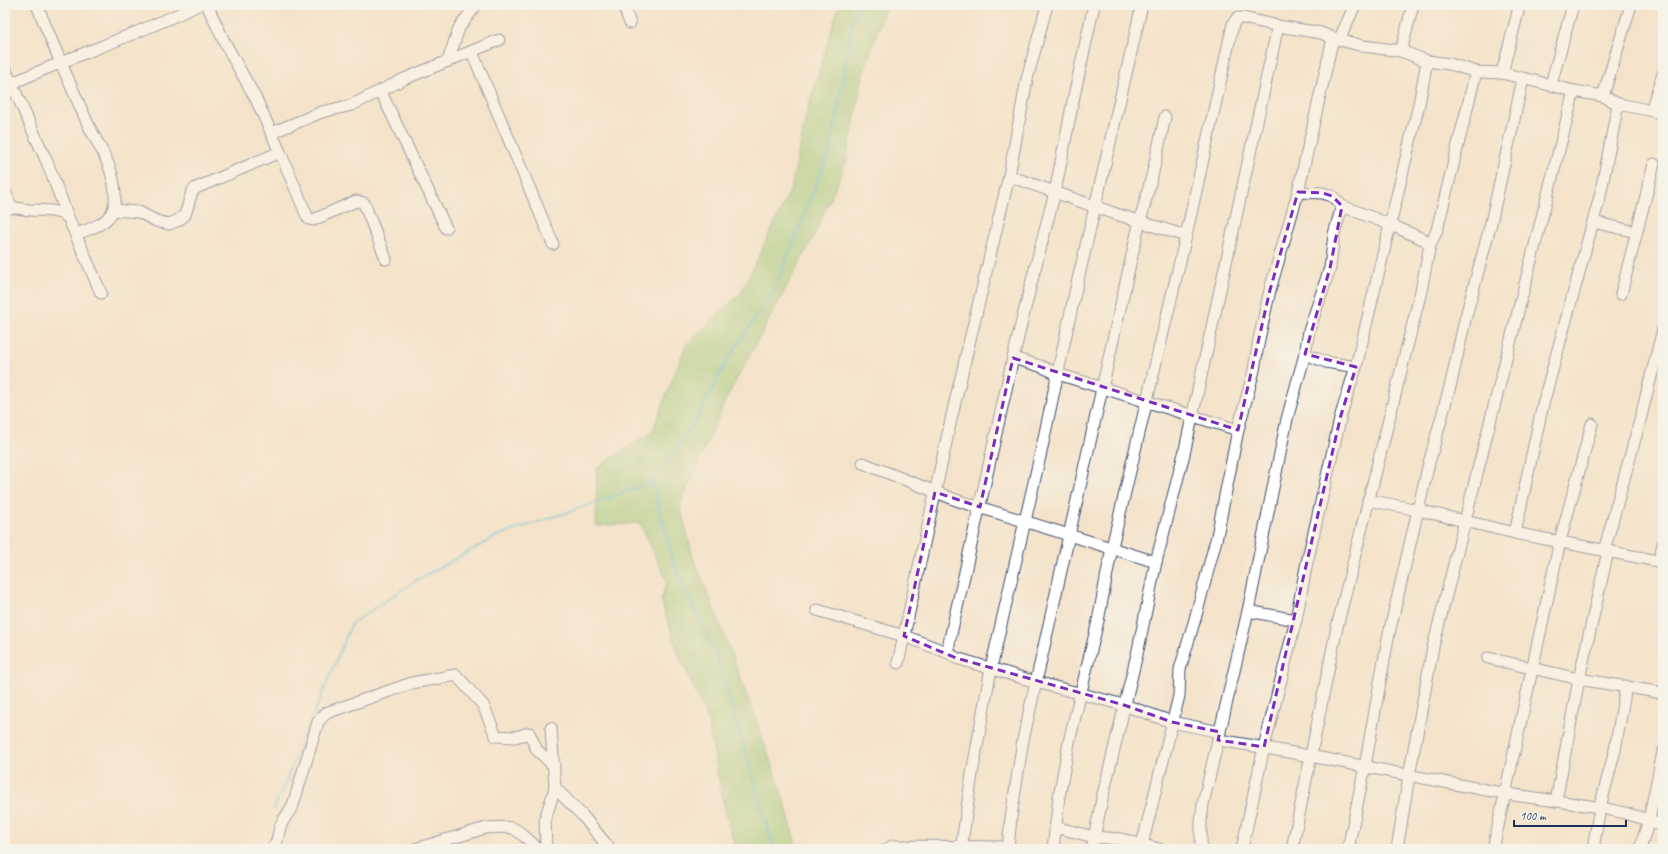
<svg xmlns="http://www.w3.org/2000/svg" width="1668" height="854" viewBox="0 0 1668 854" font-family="Caveat,sans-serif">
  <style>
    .green { fill: #9ccc7b; stroke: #5c7e6c }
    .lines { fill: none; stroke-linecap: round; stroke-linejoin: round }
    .stream { stroke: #53b7d2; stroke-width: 2 }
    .minor-casing { stroke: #3c4a6e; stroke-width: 13 }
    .minor { stroke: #fff; stroke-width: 11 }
    .marked { fill: none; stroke: #7b2cbf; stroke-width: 3; stroke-dasharray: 8 5; stroke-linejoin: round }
  </style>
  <rect width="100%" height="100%" fill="#f7f3e8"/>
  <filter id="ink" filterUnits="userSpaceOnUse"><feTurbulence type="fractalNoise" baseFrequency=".025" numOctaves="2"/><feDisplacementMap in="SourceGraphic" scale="8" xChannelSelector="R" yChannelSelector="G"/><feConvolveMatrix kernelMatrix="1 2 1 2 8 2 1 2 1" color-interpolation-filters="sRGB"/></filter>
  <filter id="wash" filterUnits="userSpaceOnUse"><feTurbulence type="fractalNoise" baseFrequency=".012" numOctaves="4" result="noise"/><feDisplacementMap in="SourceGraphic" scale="16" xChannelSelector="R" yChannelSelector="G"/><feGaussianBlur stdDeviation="0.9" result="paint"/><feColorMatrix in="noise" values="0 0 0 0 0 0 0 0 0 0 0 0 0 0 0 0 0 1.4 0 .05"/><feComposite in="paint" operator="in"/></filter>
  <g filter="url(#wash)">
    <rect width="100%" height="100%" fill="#f4e3ca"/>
    <path class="green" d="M839,5H886L863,75L846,163L813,238L726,399L680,506L693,557L725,637L754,714L785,803L797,849H735L722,797L708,720L678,652L661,600L667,581L640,523L596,526L597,468L652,432L686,345L741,293L791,189L807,112Z"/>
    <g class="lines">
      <g class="stream">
        <path d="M274,809L352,623L417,580L499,535L598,502L652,482"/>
        <path d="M774,849L718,660L673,561L652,482L692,427L728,359L773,293L831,148L853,21L860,5"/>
      </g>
    </g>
  </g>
  <g filter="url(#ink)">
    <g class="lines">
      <defs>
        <g id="minor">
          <path d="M37,5C53,45 70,84 87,122C94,138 105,153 110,169C114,181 117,198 113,210C107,225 89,229 76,234"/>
          <path d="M207,5L225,43L256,99L280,152L307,216L309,219L313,220L356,201L364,203L386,259"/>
          <path d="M623,5L630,23"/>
          <path d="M1339,40L1355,5"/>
          <path d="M1401,51L1413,5"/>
          <path d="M472,52L553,244"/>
          <path d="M448,61L459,28L476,5"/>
          <path d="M5,69L47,162L68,217L101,293"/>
          <path d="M1502,73L1519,8"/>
          <path d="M1551,84L1573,5"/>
          <path d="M6,86C69,57 135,36 198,5"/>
          <path d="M381,92L446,228"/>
          <path d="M1603,96L1631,5"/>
          <path d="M1651,110L1663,74"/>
          <path d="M271,133L322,112L352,105L404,79L499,40"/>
          <path d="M1009,176L1116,214L1186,236"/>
          <path d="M5,192L11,206"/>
          <path d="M1298,192L1323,193L1332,196L1342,206L1389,224L1425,240L1430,245"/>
          <path d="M5,209C14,205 21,210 30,210C44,211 56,209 68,217"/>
          <path d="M113,210L139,212L156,221L169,224L177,221L185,215L192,192L196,188L280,152"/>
          <path d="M1593,222L1636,232"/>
          <path d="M1621,294L1654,164"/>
          <path d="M1305,354L1326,362L1356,367"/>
          <path d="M1013,358L1040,366L1058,374L1238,430"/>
          <path d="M863,463L956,500L1156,562"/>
          <path d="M1368,500L1418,510L1515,533L1663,562"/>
          <path d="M1515,533L1543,404L1600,196L1618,104"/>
          <path d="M1604,551L1638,428L1663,329"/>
          <path d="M1659,561L1663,544"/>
          <path d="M817,610L904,636L949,653L956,658L1036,682L1124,705L1172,722L1220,732"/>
          <path d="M1248,611L1296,620"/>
          <path d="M949,653V643L1013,358L1031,284L1055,192L1074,96L1094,5"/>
          <path d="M1488,658L1579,679L1663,693"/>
          <path d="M898,663L952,415L1009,176L1027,79L1047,5"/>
          <path d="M1218,740C1314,755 1408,776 1503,793C1557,803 1613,804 1663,826"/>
          <path d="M555,788L582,815L610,849"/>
          <path d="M1556,801L1579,679L1608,551"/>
          <path d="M1055,827L1094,837L1121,839L1159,849"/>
          <path d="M272,849C279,842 277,834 281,825C285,816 289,813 293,805L318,722L326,713L412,683L456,675L483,705L496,736L515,737L529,733L537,750L554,766"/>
          <path d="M415,849L486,828C493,828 504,826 512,828C517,829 535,845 537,849"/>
          <path d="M546,849L545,819L555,788L551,728"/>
          <path d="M887,849L892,846L1008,847"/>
          <path d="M961,849L972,774L991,668L1041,452L1074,297L1142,5"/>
          <path d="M1008,849L1011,817L1023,740L1137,233L1153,172L1165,117"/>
          <path d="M1053,849L1059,797L1069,742L1098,621L1112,547L1186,236L1233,24L1237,18H1243L1278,26L1321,33L1333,38L1363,46L1401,51L1427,61L1450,64L1476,72L1502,73L1574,91L1603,96L1618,104L1663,113"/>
          <path d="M1092,849L1102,799L1138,650L1156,562L1184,454L1278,26"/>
          <path d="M1141,849L1179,696L1180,669L1195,619L1217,536L1238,430L1254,370L1259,339L1270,290L1298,192L1333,38"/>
          <path d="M1201,849V821L1203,804L1248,611L1287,419L1305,354L1309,331L1330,268L1334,234L1342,206"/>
          <path d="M1242,849L1264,747L1296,620L1306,567L1341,415L1356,367L1419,104L1427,61"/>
          <path d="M1292,849L1337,627L1421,291L1430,245L1437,230L1476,72"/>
          <path d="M1348,849L1365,766L1388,638L1429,463L1451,383L1465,320L1490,227L1523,79"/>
          <path d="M1397,849L1409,776L1433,647L1574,91"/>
          <path d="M1493,849L1560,541L1592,424"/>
          <path d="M1593,849L1600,807L1615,750L1626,686"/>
          <path d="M1640,849L1649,820L1663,752"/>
        </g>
      </defs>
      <use href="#minor" class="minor-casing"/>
      <use href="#minor" class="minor"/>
    </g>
  </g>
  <path d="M0 0H1668V854H0ZM1298,192L1323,193L1332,196L1342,206L1330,268L1305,354L1356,367L1341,415L1264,747L1218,740L1220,732L1172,722L1124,705L956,658L904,636L935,492L980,507L1013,358L1238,430L1270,290Z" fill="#f4e3ca" fill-opacity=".55" fill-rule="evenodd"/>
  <path class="marked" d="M1298,192L1323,193L1332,196L1342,206L1330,268L1305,354L1356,367L1341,415L1264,747L1218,740L1220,732L1172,722L1124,705L956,658L904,636L935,492L980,507L1013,358L1238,430L1270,290Z"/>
  <rect width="1668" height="854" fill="none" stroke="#f7f3e8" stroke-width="20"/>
  <path d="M1514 820v6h112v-6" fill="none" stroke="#1b2f5e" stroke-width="2"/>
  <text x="1520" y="820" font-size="12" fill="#1b2f5e" stroke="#f7f3e8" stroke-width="3" paint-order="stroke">100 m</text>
</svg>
